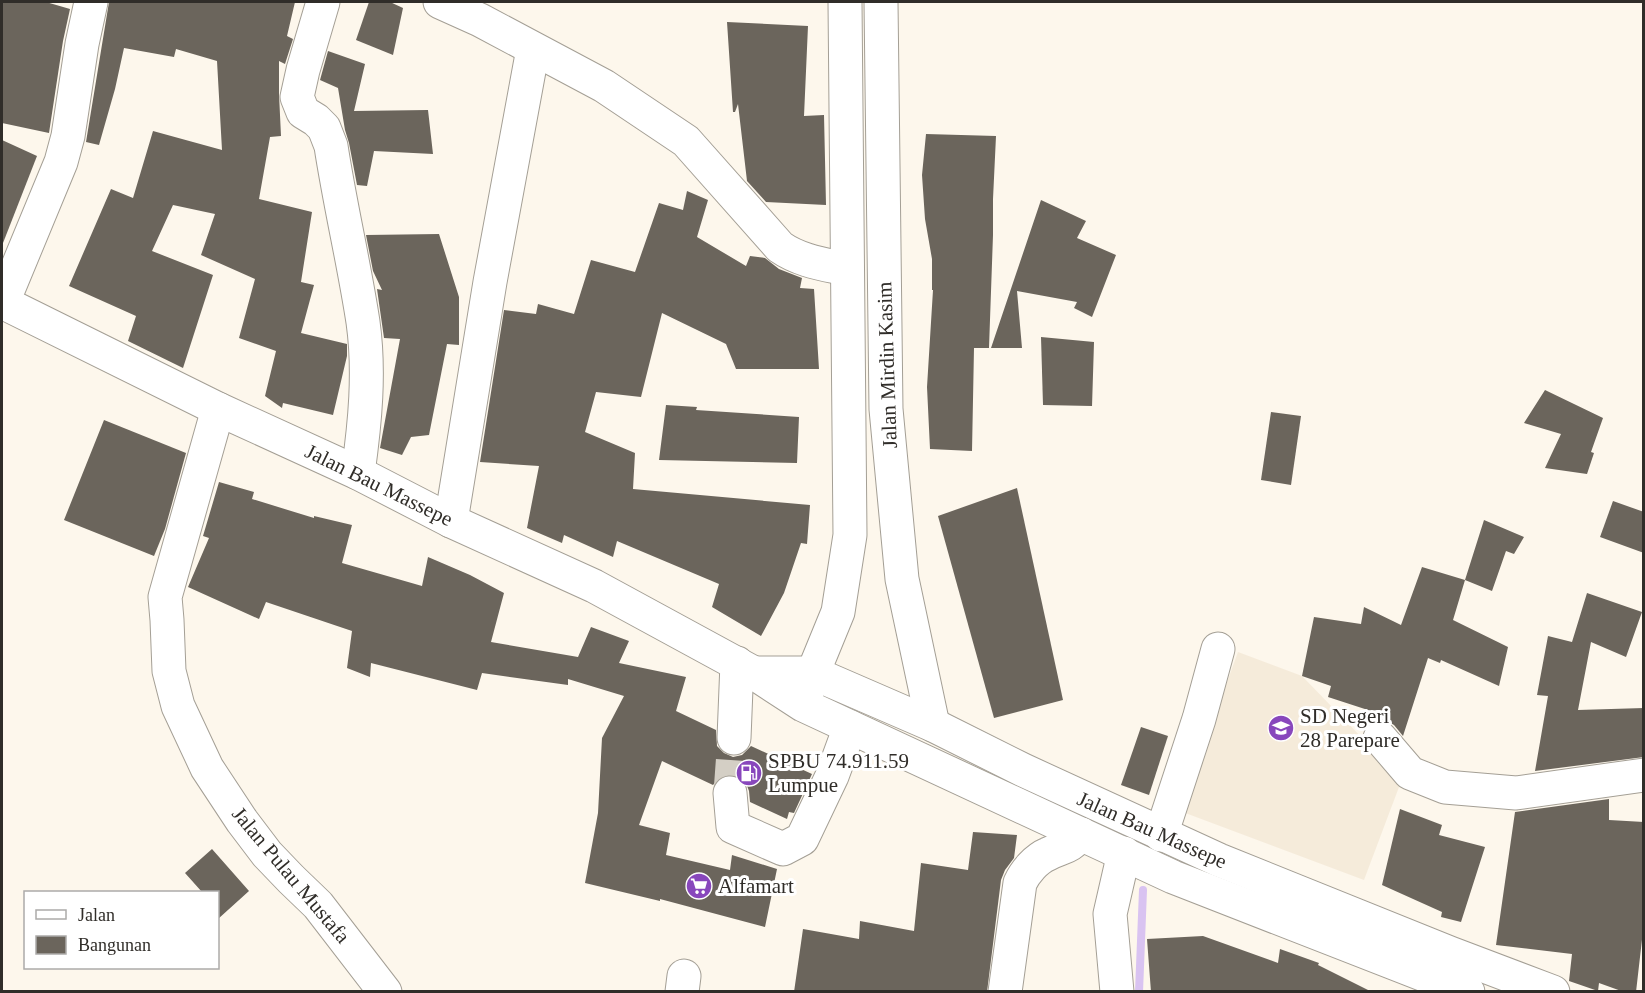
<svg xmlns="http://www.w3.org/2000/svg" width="1645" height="993" viewBox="0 0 1645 993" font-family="Georgia,serif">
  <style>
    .built { fill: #f5ebda }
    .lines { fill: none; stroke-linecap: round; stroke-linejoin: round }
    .stream { stroke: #d9c3f1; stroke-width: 8 }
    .building { fill: #6b655c }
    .minor-tunnel { stroke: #d4cfc5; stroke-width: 33; stroke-dasharray: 33 16; stroke-linecap: butt }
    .minor-casing { stroke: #a49f95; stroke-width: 35 }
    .highway-casing { stroke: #a49f95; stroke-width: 35 }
    .minor { stroke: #fff; stroke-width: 33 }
    .highway { stroke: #fff; stroke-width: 33 }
    .labels { text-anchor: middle; stroke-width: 6; stroke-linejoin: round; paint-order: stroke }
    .street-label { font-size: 21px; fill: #302d29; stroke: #fff }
    .poi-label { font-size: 21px; fill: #302d29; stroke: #fff; text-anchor: start }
  </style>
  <rect width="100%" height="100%" fill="#fdf7ec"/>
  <path class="built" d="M1238,652L1302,676L1402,779L1364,880L1180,811Z"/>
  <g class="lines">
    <path class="stream" d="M1139,992L1143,890"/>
  </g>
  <g class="building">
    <path d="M2,2H46L70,9L63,41L49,133L2,123Z"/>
    <path d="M109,2H295L287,36L293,39L285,64L279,61V94L281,136L270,137L259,199L312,212L301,282L314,285L301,333L347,344V356L333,415L283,403L282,408L265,396L276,351L239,338L255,279L201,255L215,214L173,205L152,251L213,275L183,368L128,341L136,316L69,286L111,189L133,198L153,131L222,150L217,61L176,49L174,57L124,48L115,89L99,145L86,142Z"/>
    <path d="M369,2H390L403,8L393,55L356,40Z"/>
    <path d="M727,22L808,26L804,116L824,115L826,205L766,202L747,181L738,104L735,112H733Z"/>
    <path d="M328,51L365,64L354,111L428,110L433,154L374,151L367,186L357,185L349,143L345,130L338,88L320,80Z"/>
    <path d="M926,134L996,136L993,199V235L989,348H974L972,451L930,449L927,387L933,290H932V259L925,219L922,175Z"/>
    <path d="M2,140L37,156L3,243H2Z"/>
    <path d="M687,191L708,200L697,237L746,266L750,256L765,258L779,269L802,278L800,288L814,289L819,369H736L726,344L662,313L641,397L596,392L585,432L635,453L633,489L810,505L807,544L801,543L784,593L761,636L712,607L719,584L617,541L613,557L564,535L562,543L527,528L539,466L480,462L504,310L536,314L538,304L574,314L591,260L635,272L659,203L683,210Z"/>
    <path d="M1041,200L1086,221L1077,238L1116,255L1092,317L1074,308L1077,302L1017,291L1022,348H991Z"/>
    <path d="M439,234L459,297V345L447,344L429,435L411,437L402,455L380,448L400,339L384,338L377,289L382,290L373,271L366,235Z"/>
    <path d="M1041,337L1094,342L1092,406L1043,405Z"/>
    <path d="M1545,390L1603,418L1591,452L1594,453L1587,474L1545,468L1561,434L1524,423Z"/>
    <path d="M666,405L697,407L696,410L799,417L797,463L659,460Z"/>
    <path d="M1271,412L1301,416L1291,485L1261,480Z"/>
    <path d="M104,420L186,453L165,529L154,556L64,520Z"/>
    <path d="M219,482L254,492L252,499L314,518V516L352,525L342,563L422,586L428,557L470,575L504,593L491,642L578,657L591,627L629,641L619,663L686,677L676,711L716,730L717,746L724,753L733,757L742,755L751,746L812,774L794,813L789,812L787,819L750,802L749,791L746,783L738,776L728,774L719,778L713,785L662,761L639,825L670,833L666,855L730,870L732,855L777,869L765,927L660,899V901L585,883L598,813L602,738L624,696L568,679V685L482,673L477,690L371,663L370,677L347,668L352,631L266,602L259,619L188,587L209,538L203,536Z"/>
    <path d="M1017,488L1063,700L994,718L938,516Z"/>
    <path d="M1613,501L1644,512V553L1600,537Z"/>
    <path d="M1484,520L1524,537L1514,554L1506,551L1492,591L1465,580Z"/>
    <path d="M1422,567L1465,580L1453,620L1508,647L1499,686L1441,660L1440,663L1428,658L1403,736L1394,725L1386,720H1376L1368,723L1366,727L1371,711L1328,697L1331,686L1302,676L1314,617L1361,624L1364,607L1401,625Z"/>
    <path d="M1587,593L1642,612L1626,657L1591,642L1578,710L1644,708V757L1535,771L1548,696L1537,695L1548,636L1572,642Z"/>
    <path d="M1141,727L1168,736L1149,795L1121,785Z"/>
    <path d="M1609,799V820L1644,822V922L1636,992H1624L1599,983L1598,991L1569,981L1572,954L1496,945L1515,812Z"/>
    <path d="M1400,809L1442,825L1439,835L1485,847L1461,922L1441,917L1442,912L1382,885Z"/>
    <path d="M973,832L1017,835L1014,858L1005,870L1001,880L987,992H794L803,929L859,939L860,921L914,931L921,863L968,870Z"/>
    <path d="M212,849L249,891L218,919V892H202L185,873Z"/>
    <path d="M1203,936L1278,963L1280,949L1319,963L1318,965L1372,992H1151L1147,939Z"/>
  </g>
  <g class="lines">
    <path class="minor-tunnel" d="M730,793L734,738"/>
    <defs>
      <g id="minor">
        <path d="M323,2L303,70L297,97L303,112L316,120L324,128L331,146C340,205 354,263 363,322C370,372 365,423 358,473"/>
        <path d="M440,2L480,20L604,86L686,141L780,247C800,261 823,264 846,269"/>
        <path d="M3,302L61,162L68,136L82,44L91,2"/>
        <path d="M218,409L165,597L167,620L169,671L178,706L207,768L242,821L267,854L291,879L318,905L385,992"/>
        <path d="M451,521L490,282L533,49"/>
        <path d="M734,738L737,663"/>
        <path d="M1380,738L1410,773L1445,787L1516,793L1644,775"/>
        <path d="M730,793L733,827L783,849L802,839L832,776L850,727"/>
        <path d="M1161,835L1199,719L1218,649"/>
        <path d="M682,992L684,976"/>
        <path d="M1005,992L1020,883C1025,872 1036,859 1048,854C1064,846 1068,849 1081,834"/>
        <path d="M1117,992L1110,914L1124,853"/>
      </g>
      <g id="highway">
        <path d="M881,2L886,409L902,579L933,725"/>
        <path d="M2,302L218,409L358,473L451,521L594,586L754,673L803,705L1173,877L1468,992"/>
        <path d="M754,673H813L933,725L1023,770L1219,860L1450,953L1553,992"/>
        <path d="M806,695L813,673L838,612L850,535L845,2"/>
      </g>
    </defs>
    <use href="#minor" class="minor-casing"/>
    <use href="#highway" class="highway-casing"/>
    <use href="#minor" class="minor"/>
    <use href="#highway" class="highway"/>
  </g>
  <defs>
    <symbol id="school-disc" viewBox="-11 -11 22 22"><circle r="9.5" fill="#8847bc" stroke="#fff"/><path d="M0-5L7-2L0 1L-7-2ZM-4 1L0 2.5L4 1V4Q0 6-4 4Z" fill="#fff"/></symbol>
    <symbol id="fuel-disc" viewBox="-11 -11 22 22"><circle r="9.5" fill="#8847bc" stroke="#fff"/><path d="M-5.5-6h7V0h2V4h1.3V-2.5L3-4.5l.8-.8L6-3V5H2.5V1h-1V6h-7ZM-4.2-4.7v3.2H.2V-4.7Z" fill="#fff"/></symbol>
    <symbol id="supermarket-disc" viewBox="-11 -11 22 22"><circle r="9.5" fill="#8847bc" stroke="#fff"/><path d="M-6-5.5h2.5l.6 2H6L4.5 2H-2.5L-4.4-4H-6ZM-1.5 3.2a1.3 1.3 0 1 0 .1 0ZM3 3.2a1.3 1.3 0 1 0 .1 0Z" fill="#fff"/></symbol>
  </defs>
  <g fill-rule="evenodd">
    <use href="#school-disc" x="1266" y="713" width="30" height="30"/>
    <use href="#fuel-disc" x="734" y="758" width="30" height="30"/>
    <use href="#supermarket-disc" x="684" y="871" width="30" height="30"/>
  </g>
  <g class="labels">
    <g class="street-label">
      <text transform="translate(887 365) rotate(-92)" y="7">Jalan Mirdin Kasim</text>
      <text transform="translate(379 485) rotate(26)" y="7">Jalan Bau Massepe</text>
      <text transform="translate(1152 830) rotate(24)" y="7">Jalan Bau Massepe</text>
      <text transform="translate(291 875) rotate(50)" y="7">Jalan Pulau Mustafa</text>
    </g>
    <g class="poi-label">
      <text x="1300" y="723">SD Negeri<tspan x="1300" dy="24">28 Parepare</tspan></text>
      <text x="768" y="768">SPBU 74.911.59<tspan x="768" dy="24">Lumpue</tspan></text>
      <text x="718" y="893">Alfamart</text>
    </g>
  </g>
  <rect width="1645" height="993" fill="none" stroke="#302d29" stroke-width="6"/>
  <rect x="24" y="891" width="195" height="78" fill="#ffffff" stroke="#acaba9" stroke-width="1.5"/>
  <rect x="36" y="910" width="30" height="9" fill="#ffffff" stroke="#acaba9" stroke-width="1.5"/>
  <text x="78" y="921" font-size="18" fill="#302d29">Jalan</text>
  <rect x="36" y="936" width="30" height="18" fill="#6b655c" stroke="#acaba9" stroke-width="1.5"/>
  <text x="78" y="951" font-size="18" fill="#302d29">Bangunan</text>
</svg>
